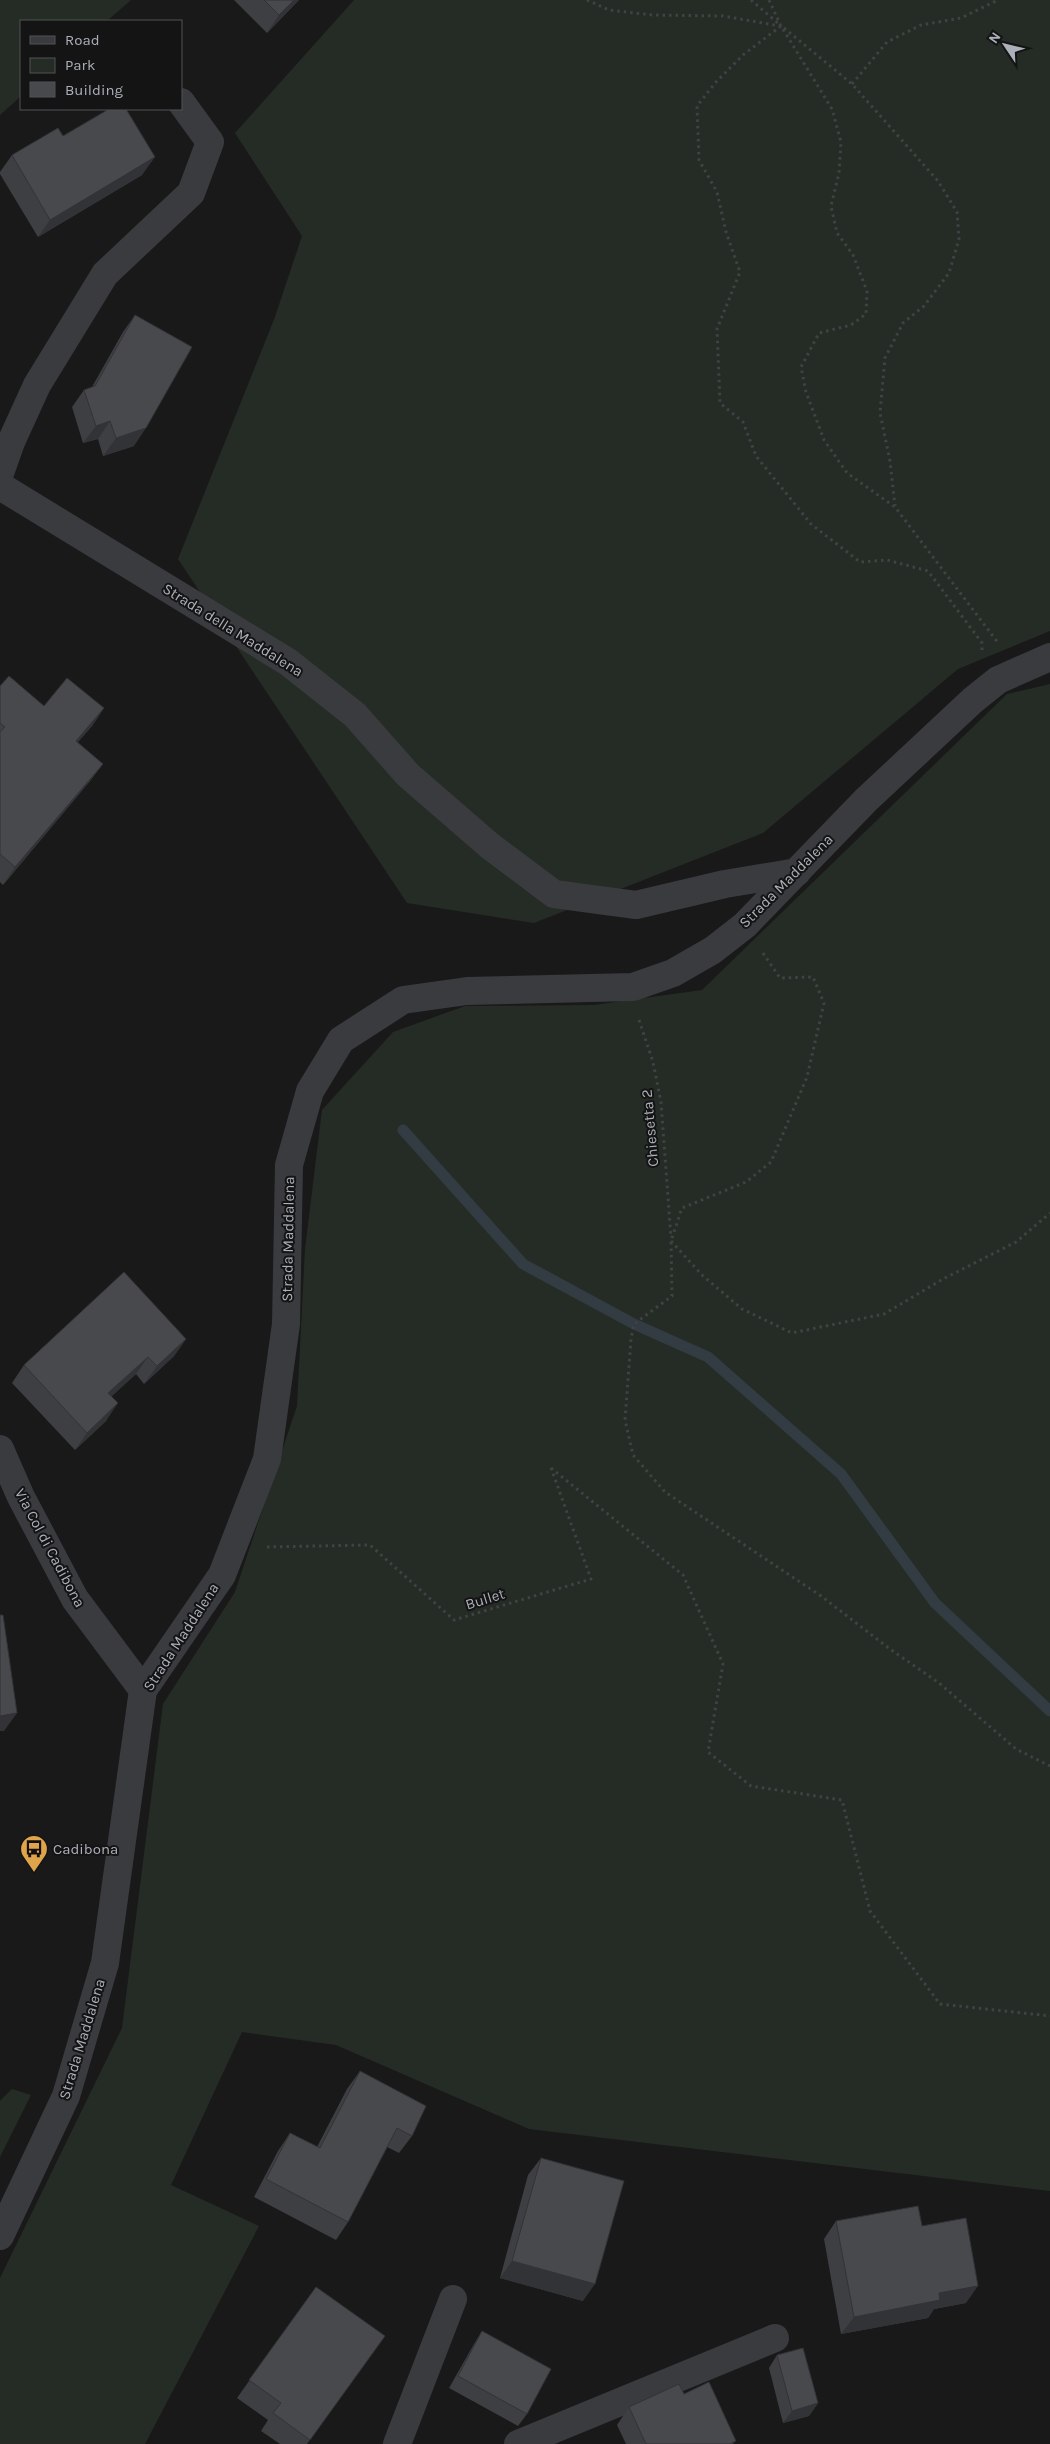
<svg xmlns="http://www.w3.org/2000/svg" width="1050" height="2444" viewBox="0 0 1050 2444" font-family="Karla,sans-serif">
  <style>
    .green { fill: #252c26 }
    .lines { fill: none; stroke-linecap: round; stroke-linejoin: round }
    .stream { stroke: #333c42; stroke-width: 11 }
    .path { stroke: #404246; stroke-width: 3; stroke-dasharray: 2.5 4; stroke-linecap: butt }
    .minor { stroke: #3a3b3f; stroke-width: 28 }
    .wall { fill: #3e3f42 }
    .shaded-wall { fill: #323336 }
    .building { fill: #48494d; stroke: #323336 }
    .labels { text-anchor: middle; stroke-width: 4; stroke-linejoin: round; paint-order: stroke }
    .street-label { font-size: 15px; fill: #acb1b9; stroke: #141415 }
    .poi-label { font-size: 15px; fill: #acb1b9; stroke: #141415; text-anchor: start }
  </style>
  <rect width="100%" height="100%" fill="#19191a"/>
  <g class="green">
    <path d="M0,0H131L107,21H21V96L0,115Z"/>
    <path d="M354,0H1050V631L958,669L763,833L534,923L407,903L178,559L275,317L302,236L235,133Z"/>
    <path d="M1050,684V2191L529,2129L336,2045L242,2032L171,2185L259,2226L145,2444H0V2278L122,2028L163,1704L235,1592L297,1406L305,1249L322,1110L393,1032L465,1006L594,1005L702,990L1007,694Z"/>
    <path d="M12,2089L31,2095L0,2157V2101Z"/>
  </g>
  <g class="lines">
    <path class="stream" d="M403,1130L523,1264L634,1324L708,1357L841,1474L935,1603L1050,1711"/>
    <g class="path">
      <path d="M587,0L609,10L653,15L723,16L780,26"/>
      <path d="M751,0L779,24"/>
      <path d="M769,0L781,26L832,109L841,142L839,173L831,206L837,233L853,255L867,291L866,314L851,325L819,333L801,367L806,392L824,440L847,473L895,507L999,644"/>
      <path d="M781,26L743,55L716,82L697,106L699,160L717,192L726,232L740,272L717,329L720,403L743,422L756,456L811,524L860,562L887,560L928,571L982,643V651"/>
      <path d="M784,28L852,84L938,181L957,212L959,239L949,273L924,306L903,323L885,358L880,413L890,461L895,506"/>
      <path d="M852,84L887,42L921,25L961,18L998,0"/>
      <path d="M763,953L780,978L813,977L824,1003L807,1077L771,1162L746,1182L682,1208L671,1241L672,1296L634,1324L631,1339L625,1420L633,1455L665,1492L821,1596L890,1649L939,1683L1016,1749L1050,1766"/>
      <path d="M639,1020L653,1062L661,1102L671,1238"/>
      <path d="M671,1241L702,1275L742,1309L792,1333L884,1314L943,1279L1016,1242L1050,1213"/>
      <path d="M551,1468L683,1575L723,1664L708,1752L751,1786L842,1800L870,1911L940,2004L1050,2016"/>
      <path d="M267,1547L370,1545L454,1620L591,1579L551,1468"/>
    </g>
    <g class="minor">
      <path d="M0,473L11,442L37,385L105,274L191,193L210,142L181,102"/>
      <path d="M0,486L288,662L355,715L408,775L490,846L554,894L636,905L725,884L797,872"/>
      <path d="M0,1449L21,1497L75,1599L143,1690"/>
      <path d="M0,2236L66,2096L105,1963L143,1690L222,1575L267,1459L286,1324L289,1165L310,1091L341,1040L403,1000L467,991L633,987L673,973L713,950L745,925L866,800L973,700L998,680L1050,657"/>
      <path d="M397,2444L453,2299"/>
      <path d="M518,2444L775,2338"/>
    </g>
  </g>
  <g class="wall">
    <path d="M234,0H299L267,33Z"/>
    <path d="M63,136L142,175L38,237L0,174V172L12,155Z"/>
    <path d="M135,315L134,446L103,456L98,439L83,443L72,407L84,390L92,387L123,332Z"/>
    <path d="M0,686L44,706L104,708L92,726L77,743L103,764L90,781L3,885L0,882Z"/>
    <path d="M186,1339L174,1356L144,1384L136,1374L111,1396L106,1421L75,1450L12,1383L24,1365Z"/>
    <path d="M360,2071L412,2136L399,2153L387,2147L348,2222L336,2240L254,2197L278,2151L290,2133L317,2147L347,2089Z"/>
    <path d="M541,2158L583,2301L500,2278L528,2175Z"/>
    <path d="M836,2221L922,2226L966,2303L934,2309L928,2318L841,2334L824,2239Z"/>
    <path d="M316,2287L385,2336L307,2444H280L261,2431L268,2420L237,2398Z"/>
    <path d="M482,2331L527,2414L518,2426L449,2388L474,2344Z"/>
    <path d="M777,2355L818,2403L809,2416L783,2423L769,2368Z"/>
    <path d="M684,2394L734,2444H626L617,2425L629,2407Z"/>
  </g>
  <g class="shaded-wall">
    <path d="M294,0H299L267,33L279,15Z"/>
    <path d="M155,157L142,175L38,237L50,220Z"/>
    <path d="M110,421L98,439L83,443L96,426Z"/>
    <path d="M146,428L134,446L103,456L116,438Z"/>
    <path d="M104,708L92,726L63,759L76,741Z"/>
    <path d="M103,764L90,781L3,885L15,867Z"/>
    <path d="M186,1339L174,1356L144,1384L157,1366Z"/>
    <path d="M148,1357L136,1374L96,1411L108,1393Z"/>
    <path d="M118,1403L106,1421L75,1450L87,1433Z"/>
    <path d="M17,1713L4,1731H0V1716Z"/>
    <path d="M512,2261L595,2284L583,2301L500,2278Z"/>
    <path d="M978,2286L966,2303L934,2309L928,2318L841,2334L854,2317L939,2293Z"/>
    <path d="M818,2403L809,2416L783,2423L792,2411Z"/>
  </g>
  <g class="building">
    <path d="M264,0H294L279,15Z"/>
    <path d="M109,109H126L155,157L50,220L12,155L58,128L63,136Z"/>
    <path d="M135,315L192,347L146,428L116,438L110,421L96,426L84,390L95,386Z"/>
    <path d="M9,676L44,706L67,678L104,708L76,741L103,764L15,867L0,854V732L5,727L0,723V686Z"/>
    <path d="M124,1272L186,1339L157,1366L148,1357L108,1393L118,1403L87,1433L24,1365Z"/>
    <path d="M0,1615H3L17,1713L0,1716Z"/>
    <path d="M360,2071L426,2106L412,2136L397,2128L348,2222L266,2179L290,2133L320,2148Z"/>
    <path d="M541,2158L624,2181L595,2284L512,2261Z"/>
    <path d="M918,2206L922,2226L966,2218L978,2286L939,2293L940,2300L854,2317L836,2221Z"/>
    <path d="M316,2287L385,2336L310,2440L273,2413L281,2403L249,2380Z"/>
    <path d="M482,2331L551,2369L527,2414L458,2376Z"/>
    <path d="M803,2348L818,2403L792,2411L777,2355Z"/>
    <path d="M709,2382L736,2441L730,2444H646L629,2407L679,2384L684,2394Z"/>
  </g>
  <defs>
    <symbol id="bus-pin" viewBox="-11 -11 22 30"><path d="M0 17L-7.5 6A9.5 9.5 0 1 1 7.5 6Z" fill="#e0a44b" stroke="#141415"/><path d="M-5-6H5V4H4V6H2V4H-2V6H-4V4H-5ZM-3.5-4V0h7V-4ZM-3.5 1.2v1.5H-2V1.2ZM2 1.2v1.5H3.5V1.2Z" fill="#111"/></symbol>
  </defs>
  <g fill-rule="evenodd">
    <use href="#bus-pin" x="18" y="1833" width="32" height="43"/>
  </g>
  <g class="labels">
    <g class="street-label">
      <text transform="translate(233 630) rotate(32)" y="5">Strada della Maddalena</text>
      <text transform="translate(786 881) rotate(-45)" y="5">Strada Maddalena</text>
      <text transform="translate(650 1128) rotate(-95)" y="5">Chiesetta 2</text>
      <text transform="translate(288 1239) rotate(-89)" y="5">Strada Maddalena</text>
      <text transform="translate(50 1548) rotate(62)" y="5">Via Col di Cadibona</text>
      <text transform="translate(485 1599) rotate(-17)" y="5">Bullet</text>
      <text transform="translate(181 1637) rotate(-57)" y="5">Strada Maddalena</text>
      <text transform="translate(82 2039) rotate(-73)" y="5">Strada Maddalena</text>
    </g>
    <g class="poi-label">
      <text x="53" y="1854">Cadibona</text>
    </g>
  </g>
  <rect x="20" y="20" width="162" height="90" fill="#141415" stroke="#515357"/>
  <rect x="30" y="36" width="25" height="8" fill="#3a3b3f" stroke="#515357"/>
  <text x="65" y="45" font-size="15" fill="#acb1b9">Road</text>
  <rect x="30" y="58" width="25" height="15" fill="#252c26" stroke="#515357"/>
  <text x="65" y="70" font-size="15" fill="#acb1b9">Park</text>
  <rect x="30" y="82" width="25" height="15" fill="#48494d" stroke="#515357"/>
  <text x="65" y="95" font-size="15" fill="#acb1b9">Building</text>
  <g transform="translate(1005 45) rotate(305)" stroke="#141415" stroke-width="4" paint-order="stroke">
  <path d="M0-4L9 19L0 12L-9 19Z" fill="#acb1b9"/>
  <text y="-8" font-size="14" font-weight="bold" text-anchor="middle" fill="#acb1b9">N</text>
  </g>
</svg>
